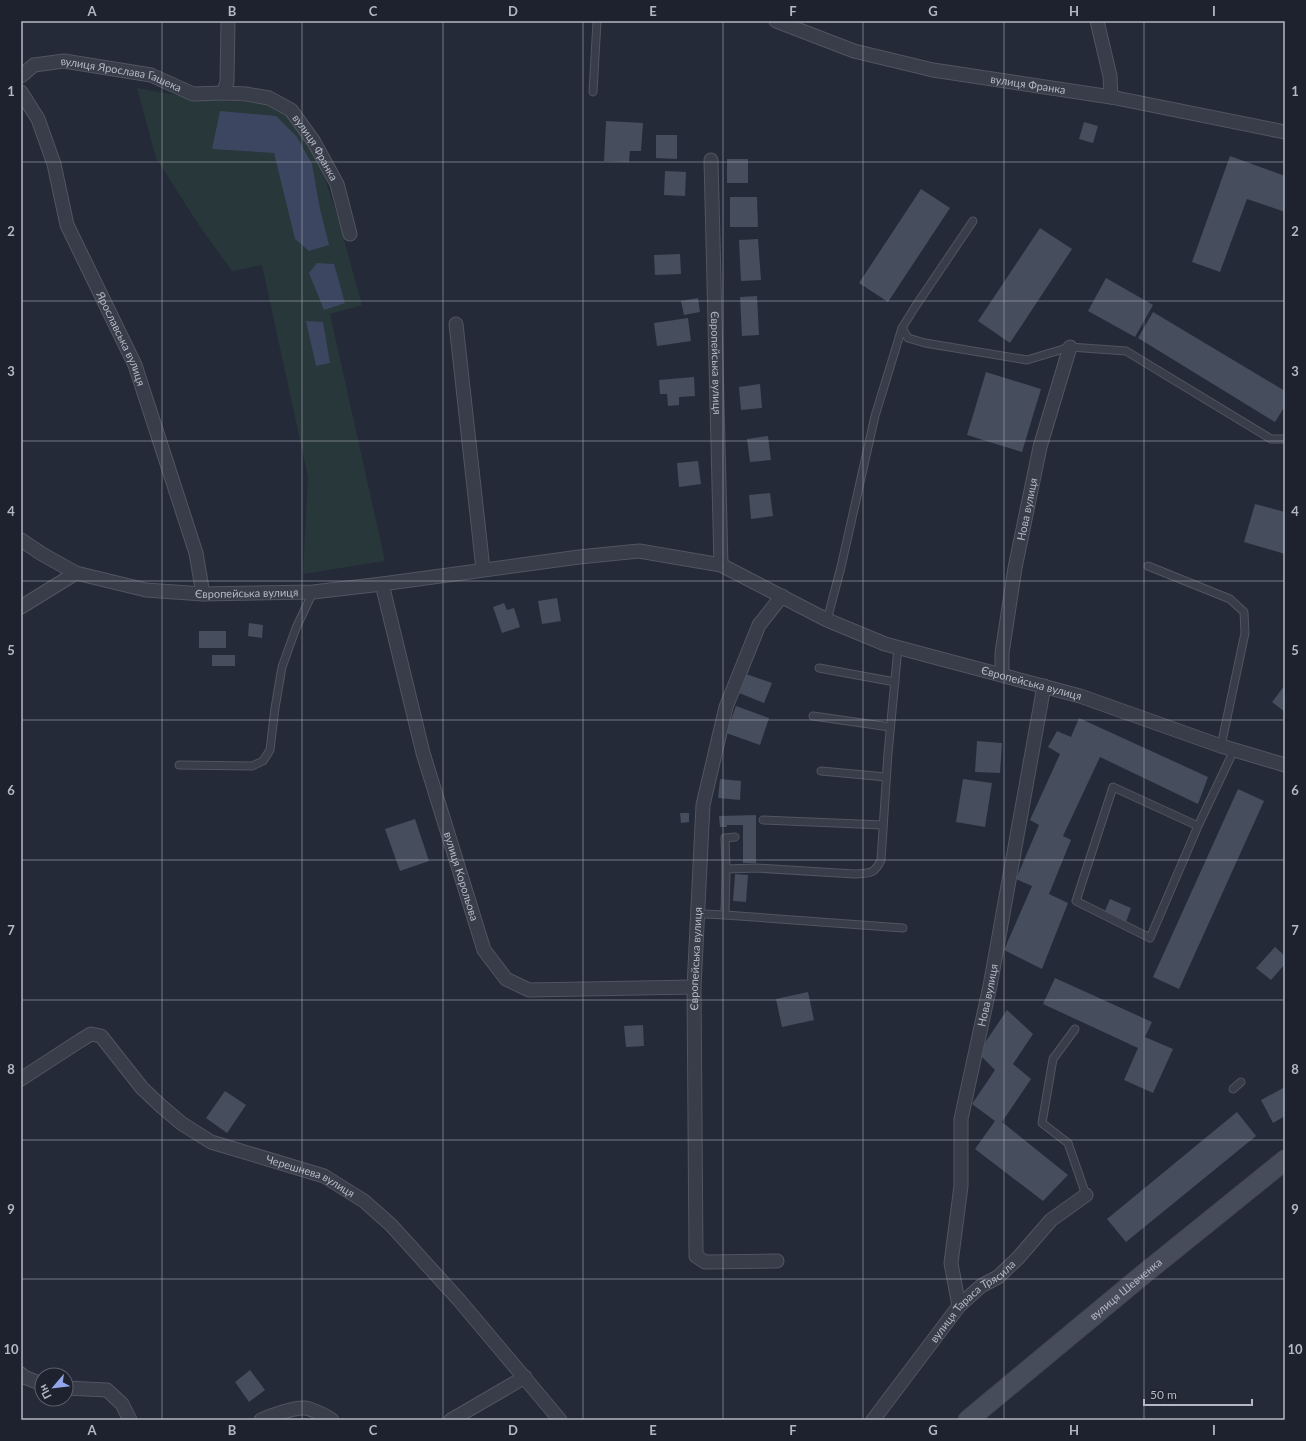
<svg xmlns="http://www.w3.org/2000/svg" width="1306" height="1441" viewBox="0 0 1306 1441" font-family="Lato,sans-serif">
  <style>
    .green { fill: #28373a }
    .water { fill: #3c4660 }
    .building { fill: #464d5d }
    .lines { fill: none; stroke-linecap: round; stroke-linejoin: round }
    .lane-casing { stroke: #505561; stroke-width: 9 }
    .street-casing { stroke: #505561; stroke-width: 15 }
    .secondary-casing { stroke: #414652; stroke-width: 21 }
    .lane { stroke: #383d49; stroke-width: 7 }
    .street { stroke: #383d49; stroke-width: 13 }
    .secondary { stroke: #474c5b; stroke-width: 19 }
    .grid { fill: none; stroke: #b4b8c5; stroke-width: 1; stroke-opacity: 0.55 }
    .labels { text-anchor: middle; stroke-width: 3.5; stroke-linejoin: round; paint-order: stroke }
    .street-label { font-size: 11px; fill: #b4b8c5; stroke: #1e222e }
    .neatline { fill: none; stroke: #b4b8c5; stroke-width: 1.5 }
    .grid-label { font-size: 13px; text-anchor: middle; font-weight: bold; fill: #b4b8c5 }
  </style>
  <rect width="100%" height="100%" fill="#252a38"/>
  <path class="green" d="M137,88L192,98L265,104L288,116L319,161L338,218L362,305L330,314L385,561L303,574L308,477L262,265L232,271L200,227L156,158Z"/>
  <g class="water">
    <path d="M220,111L276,116L297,137L312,164L320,209L329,245L309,251L295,239L274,153L212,149Z"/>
    <path d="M317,263L334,264L345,303L324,310L309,273Z"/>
    <path d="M306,321L323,322L330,363L316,366Z"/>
  </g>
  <g class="building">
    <path d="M606,121L643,123L641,151H630L629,162L604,161Z"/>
    <path d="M1084,122L1098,126L1093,143L1079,139Z"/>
    <path d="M656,135H677V159L656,158Z"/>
    <path d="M1230,156L1285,176V212L1247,199L1220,272L1192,262Z"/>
    <rect x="727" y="159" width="21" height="24"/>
    <path d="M665,171L686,172L685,196L664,195Z"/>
    <path d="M921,189L950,208L888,302L859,283Z"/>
    <path d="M730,197H757L758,227H730Z"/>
    <path d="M1040,228L1072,249L1010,343L978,321Z"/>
    <path d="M758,239L761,280L741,281L739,240Z"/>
    <path d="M680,254L681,274L655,275L654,255Z"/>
    <path d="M1106,278L1153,305L1135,337L1088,311Z"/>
    <path d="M757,296L759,335L742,336L740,297Z"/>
    <path d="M698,298L700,312L684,315L681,301Z"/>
    <path d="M1153,312L1285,391V406L1275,422L1138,338Z"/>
    <path d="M688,318L691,341L657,346L654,323Z"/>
    <path d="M986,372L1041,389L1022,452L967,435Z"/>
    <path d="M694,377L695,396L679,397V405L668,406L667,394H660L659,380Z"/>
    <path d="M760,384L762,408L741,410L739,387Z"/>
    <path d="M768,436L771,460L750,462L747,439Z"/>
    <path d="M698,461L701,484L679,487L677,463Z"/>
    <path d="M770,493L773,516L751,519L749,495Z"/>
    <path d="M1255,504L1285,512V554L1244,542Z"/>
    <path d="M557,598L561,621L542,624L538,601Z"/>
    <path d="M504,603L507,610L514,608L520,627L502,633L493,607Z"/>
    <path d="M249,623L263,625L262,638L248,636Z"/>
    <rect x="199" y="631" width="27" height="17"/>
    <rect x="212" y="655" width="23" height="11"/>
    <path d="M746,674L772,683L764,703L739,693Z"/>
    <path d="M1285,685V712L1272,702Z"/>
    <path d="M736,706L769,718L760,745L726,733Z"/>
    <path d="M1079,718L1208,777L1198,804L1100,757L1063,836L1071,840L1049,894L1068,903L1042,969L1004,950L1032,886L1016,879L1039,825L1030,820L1060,754L1048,747L1057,731L1071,737Z"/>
    <path d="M977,741L1002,743L1000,773L975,772Z"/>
    <path d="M720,779L741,781L740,800L718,798Z"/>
    <path d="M963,779L992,783L985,827L956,822Z"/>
    <path d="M1238,789L1264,801L1179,989L1153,977Z"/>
    <path d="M680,813H689V822L681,823Z"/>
    <path d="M756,815V863H743V825H727V827H720L719,816Z"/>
    <path d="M415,819L429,861L400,871L385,829Z"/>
    <path d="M735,874L748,875L746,902L733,901Z"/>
    <path d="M1110,899L1131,908L1126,922L1104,913Z"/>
    <path d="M1275,947L1285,956V964L1271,980L1256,968Z"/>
    <path d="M1055,978L1152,1022L1145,1037L1173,1049L1153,1093L1124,1080L1138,1048L1043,1004Z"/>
    <path d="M808,992L814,1020L782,1027L776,999Z"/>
    <path d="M1007,1010L1033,1034L1013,1064L1031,1079L1002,1122L1068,1175L1043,1201L975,1149L995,1121L972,1104L995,1070L978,1053Z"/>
    <path d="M643,1025L644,1046L626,1047L624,1026Z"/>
    <path d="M1285,1087V1116L1273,1123L1261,1100Z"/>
    <path d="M225,1091L246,1105L227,1133L206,1118Z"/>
    <path d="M1237,1112L1256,1136L1126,1242L1107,1219Z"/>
    <path d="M250,1370L265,1390L249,1402L235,1382Z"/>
  </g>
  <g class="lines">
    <defs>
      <g id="lane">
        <path d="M593,92L597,21"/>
        <path d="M902,328L908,338L925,343L1027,360L1070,347L1126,351L1271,439H1285"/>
        <path d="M1148,566L1230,599L1244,612L1245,633L1221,746"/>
        <path d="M827,620L841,567L875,416L902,328L915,307L973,221"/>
        <path d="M819,668L895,682"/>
        <path d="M813,716L890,727"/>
        <path d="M179,765L252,766L263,761L270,750L275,708L282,667L296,628L313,592"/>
        <path d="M821,771L886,777"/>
        <path d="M763,820L883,825"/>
        <path d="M1198,826L1150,938L1076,901L1113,787L1198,826L1234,750"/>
        <path d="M726,869L725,838L735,837"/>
        <path d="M705,914L725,915L726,869L756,868L854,874C869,873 874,875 881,860L888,753L898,648"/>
        <path d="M725,915L903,928"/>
        <path d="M1075,1029L1053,1059L1042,1123L1068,1143L1086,1195"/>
        <path d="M1233,1089L1241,1082"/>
      </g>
      <g id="street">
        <path id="s1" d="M228,21L227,82L223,93L246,94L269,98L291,110L314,142L337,184L350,234"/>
        <path id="s2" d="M776,21L854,51L933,70L1111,97L1285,132"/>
        <path d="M1097,21L1110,76L1111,97"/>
        <path id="s3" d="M21,76L34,65L64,61L151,75L193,94L223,93"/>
        <path id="s4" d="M21,92L38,119L54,164L67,225L135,365L196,553L203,594"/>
        <path id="s5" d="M711,160L721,565"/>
        <path d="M456,324L483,569"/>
        <path id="s6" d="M21,540L42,554L76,573L146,590L203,594L313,592L382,584L579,557L639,551L721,565L827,620L885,644L1080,696L1221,746L1285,765"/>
        <path id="s7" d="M382,584L423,753L484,950L506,979L529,990L694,987"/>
        <path d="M21,607L76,573"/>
        <path id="s8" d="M1002,674V653L1015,568L1040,447L1070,347"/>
        <path id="s9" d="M21,1079L81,1040L91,1034L101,1036L142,1088L161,1106L181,1123L211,1142L324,1176L364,1201L391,1225L459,1300L560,1420"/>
        <path id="s10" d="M777,1261L705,1262L696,1256L694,987L703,805L726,707L759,625L782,596"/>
        <path id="s11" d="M959,1306L951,1263L961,1186V1119L990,986L1044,686"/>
        <path d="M21,1374L24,1377L42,1384"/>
        <path d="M66,1388L107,1390L122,1404L130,1420"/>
        <path d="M261,1420C272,1415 292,1408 304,1408C310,1408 327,1416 332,1420"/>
        <path d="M451,1420L525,1377"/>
        <path id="s12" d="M873,1420L959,1306L981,1286L998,1277L1018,1258L1051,1220L1086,1195"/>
      </g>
      <g id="secondary">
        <path id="s13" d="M968,1420L1145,1273L1285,1160"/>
      </g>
    </defs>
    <use href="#lane" class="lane-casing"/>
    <use href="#street" class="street-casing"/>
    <use href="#secondary" class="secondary-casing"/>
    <use href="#lane" class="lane"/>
    <use href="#street" class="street"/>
    <use href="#secondary" class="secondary"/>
  </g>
  <path class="grid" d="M162,21V1420M302,21V1420M443,21V1420M583,21V1420M723,21V1420M863,21V1420M1004,21V1420M1144,21V1420M21,162H1285M21,301H1285M21,441H1285M21,581H1285M21,720H1285M21,860H1285M21,1000H1285M21,1140H1285M21,1279H1285"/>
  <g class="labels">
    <g class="street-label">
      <text dy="4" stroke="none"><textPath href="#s3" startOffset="106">вулиця Ярослава Гашека</textPath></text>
      <text dy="4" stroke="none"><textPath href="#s2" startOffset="261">вулиця Франка</textPath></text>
      <text dy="4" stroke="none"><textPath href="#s1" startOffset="189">вулиця Франка</textPath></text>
      <text dy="4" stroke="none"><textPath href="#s4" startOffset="268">Ярославська вулиця</textPath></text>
      <text dy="4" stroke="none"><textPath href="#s5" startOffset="203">Європейська вулиця</textPath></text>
      <text dy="4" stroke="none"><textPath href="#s8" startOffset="167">Нова вулиця</textPath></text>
      <text dy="4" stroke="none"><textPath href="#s6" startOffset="237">Європейська вулиця</textPath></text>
      <text dy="4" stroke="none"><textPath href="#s6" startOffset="1049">Європейська вулиця</textPath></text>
      <text dy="4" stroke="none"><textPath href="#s7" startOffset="303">вулиця Корольова</textPath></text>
      <text dy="4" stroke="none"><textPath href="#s10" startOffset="380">Європейська вулиця</textPath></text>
      <text dy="4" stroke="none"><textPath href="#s11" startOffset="315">Нова вулиця</textPath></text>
      <text dy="4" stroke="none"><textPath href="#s9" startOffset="353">Черешнева вулиця</textPath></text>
      <text dy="4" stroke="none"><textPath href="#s13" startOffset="205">вулиця Шевченка</textPath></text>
      <text dy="4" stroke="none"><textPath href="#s12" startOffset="156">вулиця Тараса Трясила</textPath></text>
    </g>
  </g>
  <rect width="1306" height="1441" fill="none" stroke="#1e222e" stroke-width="44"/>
  <g transform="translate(54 1387) rotate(242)"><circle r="19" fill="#1e222e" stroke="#5a5e6a"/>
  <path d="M0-3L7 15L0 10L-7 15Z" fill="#92a7eb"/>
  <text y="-6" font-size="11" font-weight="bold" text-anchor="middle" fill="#b4b8c5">Пн</text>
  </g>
  <path d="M1144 1399v6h108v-6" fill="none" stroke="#b4b8c5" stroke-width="2"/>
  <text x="1150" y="1399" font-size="12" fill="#b4b8c5" stroke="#1e222e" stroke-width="3" paint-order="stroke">50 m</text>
  <rect x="22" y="22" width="1262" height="1397" class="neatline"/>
  <g class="grid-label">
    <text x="92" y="16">A</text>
    <text x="232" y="16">B</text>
    <text x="373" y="16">C</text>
    <text x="513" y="16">D</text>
    <text x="653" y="16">E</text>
    <text x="793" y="16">F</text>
    <text x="933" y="16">G</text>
    <text x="1074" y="16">H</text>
    <text x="1214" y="16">I</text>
    <text x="11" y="96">1</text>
    <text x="1295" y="96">1</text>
    <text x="11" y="236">2</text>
    <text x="1295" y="236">2</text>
    <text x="11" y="376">3</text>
    <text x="1295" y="376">3</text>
    <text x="11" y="516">4</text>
    <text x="1295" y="516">4</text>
    <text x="11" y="655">5</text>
    <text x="1295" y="655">5</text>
    <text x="11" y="795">6</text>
    <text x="1295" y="795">6</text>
    <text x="11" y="935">7</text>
    <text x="1295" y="935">7</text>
    <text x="11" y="1074">8</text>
    <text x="1295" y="1074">8</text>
    <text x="11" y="1214">9</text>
    <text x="1295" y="1214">9</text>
    <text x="11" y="1354">10</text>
    <text x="1295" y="1354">10</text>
    <text x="92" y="1435">A</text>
    <text x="232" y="1435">B</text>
    <text x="373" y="1435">C</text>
    <text x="513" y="1435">D</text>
    <text x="653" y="1435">E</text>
    <text x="793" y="1435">F</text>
    <text x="933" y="1435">G</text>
    <text x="1074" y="1435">H</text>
    <text x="1214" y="1435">I</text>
  </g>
</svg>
